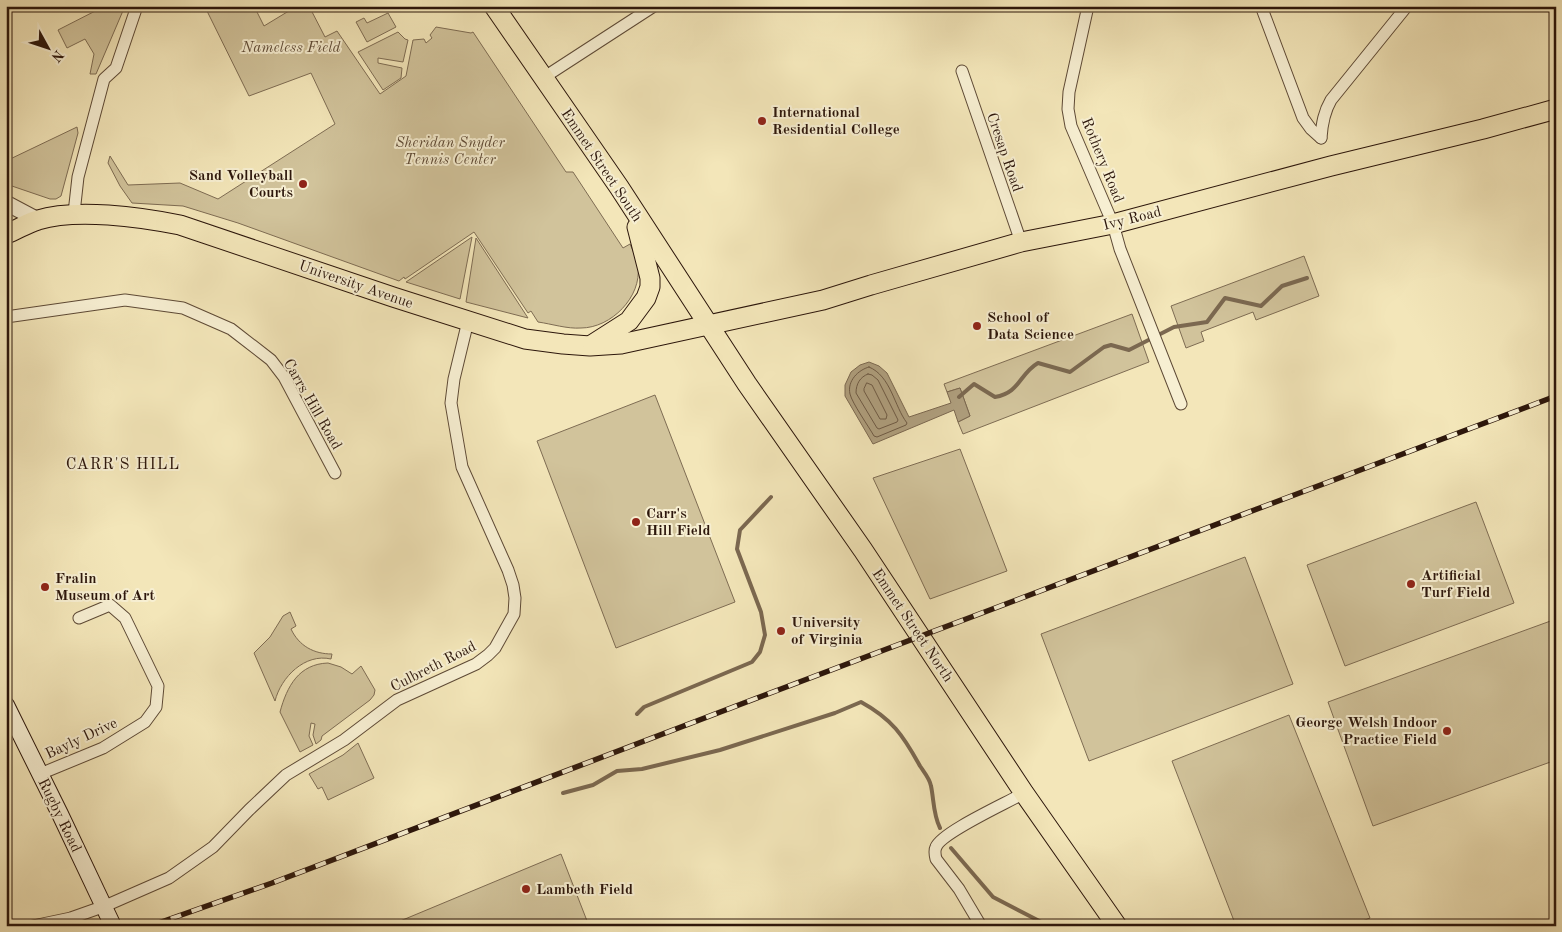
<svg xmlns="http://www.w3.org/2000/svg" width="1562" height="932" viewBox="0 0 1562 932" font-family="'Old Standard TT',serif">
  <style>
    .green { fill: #d1c39b; stroke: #7e6c53 }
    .water { fill: #af9f7e; stroke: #7b6850 }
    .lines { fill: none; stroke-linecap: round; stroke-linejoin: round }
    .shore { stroke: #6e5a44; stroke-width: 1 }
    .stream { stroke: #7b6850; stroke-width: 4 }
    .minor-casing { stroke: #5e4a36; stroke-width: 13 }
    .tertiary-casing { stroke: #5e4a36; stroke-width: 17 }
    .secondary-casing { stroke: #2c160b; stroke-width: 18 }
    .primary-casing { stroke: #2c160b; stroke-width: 21 }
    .minor { stroke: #f7efd2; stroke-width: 11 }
    .tertiary { stroke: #f7efd2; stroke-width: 15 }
    .secondary { stroke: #f7efd2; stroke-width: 16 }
    .primary { stroke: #f3e6b9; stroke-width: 19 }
    .rail-casing { stroke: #2c160b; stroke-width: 5.5 }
    .rail { stroke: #f7efd2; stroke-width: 4; stroke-dasharray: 11; stroke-linecap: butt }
    .poi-dot { fill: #8f2418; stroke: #f7efd2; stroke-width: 2 }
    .labels { text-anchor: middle; stroke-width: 4; stroke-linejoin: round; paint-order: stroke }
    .park-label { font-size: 15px; font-style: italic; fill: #5e4a36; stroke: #f7efd2 }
    .poi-label { font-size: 15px; font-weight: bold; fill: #2c160b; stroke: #f7efd2; text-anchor: start }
    .street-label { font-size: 15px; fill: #2c160b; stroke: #f7efd2 }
    .neighbourhood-label { font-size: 16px; letter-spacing: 1px; fill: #2c160b; stroke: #f7efd2 }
  </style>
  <rect width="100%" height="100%" fill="#f3e6b9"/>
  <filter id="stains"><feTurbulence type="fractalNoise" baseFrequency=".004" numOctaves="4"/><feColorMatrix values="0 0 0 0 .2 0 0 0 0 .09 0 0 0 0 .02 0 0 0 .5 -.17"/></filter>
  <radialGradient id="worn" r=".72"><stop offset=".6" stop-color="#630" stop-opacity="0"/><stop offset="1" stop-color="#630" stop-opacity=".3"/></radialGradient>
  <g class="green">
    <path d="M105,6H125L96,74H90L94,54L85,39L67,48L58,30Z"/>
    <path d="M182,6H254L264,26L297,6H309L325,37L337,31L380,94L406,76L413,40L424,39L426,43L432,38L430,35L436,27L471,33L473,32L566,172H573L623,248L630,244C633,251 637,259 638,266C642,297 611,328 581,328C567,329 552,324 538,322L531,311L528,313L474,232L405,279L404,277L399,281L238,223L183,206L132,203L120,186L108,163L110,156L128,185L180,183L218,199L335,124L311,73L249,96L206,9L175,10Z"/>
    <path d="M388,13L396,27L367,42L356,22L364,18L367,23Z"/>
    <path d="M398,32L405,39L408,40L403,62L378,58V63L402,68L401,78L383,90L358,52Z"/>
    <path d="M77,127L78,133L61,196L56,199H50L6,184V161Z"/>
    <path d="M472,237L460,299L406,282Z"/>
    <path d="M476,238L528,318L466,302Z"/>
    <path d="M1304,256L1319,296L1256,320L1253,312L1201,332L1204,341L1186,348L1171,306Z"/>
    <path d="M1132,314L1149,362L963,434L958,422L970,416L960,388L947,392L944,384Z"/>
    <path d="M655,395L735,602L616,648L537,441Z"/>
    <path d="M960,449L1007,571L930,599L873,478Z"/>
    <path d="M1476,502L1514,603L1345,666L1307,565Z"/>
    <path d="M1245,557L1293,684L1089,761L1041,634Z"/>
    <path d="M290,612L296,626L291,629C299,646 314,654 332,654L331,659C305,653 281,677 275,701L254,653L270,637L283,616Z"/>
    <path d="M1556,619V760L1373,826L1328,702Z"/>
    <path d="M328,663L341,667L352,674L361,666L375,690L374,695L370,700L322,736L321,740L316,744L313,735L315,724L311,723L309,736L313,745L300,752L280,712C287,686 299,664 328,663Z"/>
    <path d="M1289,715L1370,918L1350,926H1236L1172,761Z"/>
    <path d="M358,743L374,778L328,800L322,787L318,789L309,774L343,755Z"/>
    <path d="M561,854L589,926H394L393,924Z"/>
  </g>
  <path class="water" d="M869,362L879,366L887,373L909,417L951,403L947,392L960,388L970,416L958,422L954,410L873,444L845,396V385L851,372L860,365Z"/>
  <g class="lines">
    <g class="shore">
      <path d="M869,367C891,376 894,406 907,423L906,425L877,437L874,436C869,427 852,403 850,394C847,381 858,370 869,367Z"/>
      <path d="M868,374L872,375L878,380L898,420L897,422L879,429L877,428L856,393C856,384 860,377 868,374Z"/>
      <path d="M867,383L872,385L887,415L886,419H880L864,391V389Z"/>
    </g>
    <g class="stream">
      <path d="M959,397L974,384L995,397C1020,393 1019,374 1038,363L1070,372L1104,347L1111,345L1129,350L1174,327L1207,322L1225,298L1261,306L1282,286L1307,278"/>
      <path d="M637,714L644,707L752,662L760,652L765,635L761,612L737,549L740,530L771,497"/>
      <path d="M563,793L593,785L617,771L642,769L720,750L835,713L861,702C892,719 903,735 920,766C924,772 930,779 931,786C934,800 933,814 940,828"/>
      <path d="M951,848L993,897L1049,926"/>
    </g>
    <defs>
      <g id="minor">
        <path d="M1088,6L1069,92L1068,109L1071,126L1113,224L1120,249L1181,404"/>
        <path d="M1261,6L1303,118L1311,129L1321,138"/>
        <path d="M962,71L1021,242"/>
        <path d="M543,78L654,6"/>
        <path d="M1321,138C1322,123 1324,112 1331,100L1407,6"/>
        <path d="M74,213L78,177L104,79L116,68L137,6"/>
        <path d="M6,317L125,300L183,308L231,329L271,360L284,377L335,473"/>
        <path d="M40,774L103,748L145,722L156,707L158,686L125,618L110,605L79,618"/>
        <path d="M33,926L71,918L105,906L169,878L213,847L249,810L286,775L344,740L397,700L476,664L488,655L495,648L514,614L515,598L513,585L508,570L462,467L451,403L454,379L468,321"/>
        <path d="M981,926L959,889L936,859C935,855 934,851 936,847C942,832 1007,803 1024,793"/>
      </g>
      <path id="tertiary" d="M6,203L38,220"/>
      <path id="secondary" d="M6,705L60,814L113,926"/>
      <g id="primary">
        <path d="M494,6L619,187L747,384L863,550L1024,793L1117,926"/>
        <path d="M6,234C17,230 27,223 38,220C76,208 140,217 180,225L393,297L525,339L563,344L590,346L621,344L823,300L871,285L1021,242L1113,224L1331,166L1483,129L1556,109"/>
        <path d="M593,344L629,321L646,298L650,287V278L637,227"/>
      </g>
    </defs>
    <use href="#minor" class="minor-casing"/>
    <use href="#tertiary" class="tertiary-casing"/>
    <use href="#secondary" class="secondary-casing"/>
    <use href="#primary" class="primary-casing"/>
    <use href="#minor" class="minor"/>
    <use href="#tertiary" class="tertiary"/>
    <use href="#secondary" class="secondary"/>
    <use href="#primary" class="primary"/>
    <defs>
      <path id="rail" d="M150,926L272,883L757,698L1556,396"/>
    </defs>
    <use href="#rail" class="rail-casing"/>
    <use href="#rail" class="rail"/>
  </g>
  <g class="poi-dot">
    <circle cx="762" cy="121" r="5"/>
    <circle cx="303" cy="184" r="5"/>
    <circle cx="977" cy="326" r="5"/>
    <circle cx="636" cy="522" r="5"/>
    <circle cx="1411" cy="584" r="5"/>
    <circle cx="45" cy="587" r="5"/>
    <circle cx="781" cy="631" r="5"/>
    <circle cx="1447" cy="731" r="5"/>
    <circle cx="526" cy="889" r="5"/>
  </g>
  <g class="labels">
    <g class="park-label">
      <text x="291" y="52">Nameless Field</text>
      <text x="450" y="147">Sheridan Snyder<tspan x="450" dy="17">Tennis Center</tspan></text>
    </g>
    <g class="poi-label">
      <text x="772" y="117">International<tspan x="772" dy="17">Residential College</tspan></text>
      <text x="293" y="180" text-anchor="end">Sand Volleyball<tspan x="293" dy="17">Courts</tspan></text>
      <text x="987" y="322">School of<tspan x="987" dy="17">Data Science</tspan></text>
      <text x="646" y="518">Carr's<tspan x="646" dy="17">Hill Field</tspan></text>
      <text x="1421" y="580">Artificial<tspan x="1421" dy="17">Turf Field</tspan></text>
      <text x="55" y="583">Fralin<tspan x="55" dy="17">Museum of Art</tspan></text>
      <text x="791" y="627">University<tspan x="791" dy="17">of Virginia</tspan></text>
      <text x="1437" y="727" text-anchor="end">George Welsh Indoor<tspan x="1437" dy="17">Practice Field</tspan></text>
      <text x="536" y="894">Lambeth Field</text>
    </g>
    <g class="street-label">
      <text transform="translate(1005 152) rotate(71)" y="5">Cresap Road</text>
      <text transform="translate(1103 160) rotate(68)" y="5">Rothery Road</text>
      <text transform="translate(602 165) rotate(56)" y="5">Emmet Street South</text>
      <text transform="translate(1132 218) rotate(-14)" y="5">Ivy Road</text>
      <text transform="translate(356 284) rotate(19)" y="5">University Avenue</text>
      <text transform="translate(313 404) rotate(60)" y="5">Carrs Hill Road</text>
      <text transform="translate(913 625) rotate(56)" y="5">Emmet Street North</text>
      <text transform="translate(433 666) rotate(-27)" y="5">Culbreth Road</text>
      <text transform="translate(81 738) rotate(-25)" y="5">Bayly Drive</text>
      <text transform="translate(60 815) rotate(64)" y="5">Rugby Road</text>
    </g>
    <g class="neighbourhood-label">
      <text x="123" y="469">CARR'S HILL</text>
    </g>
  </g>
  <rect width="1562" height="932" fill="none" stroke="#f3e6b9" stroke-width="25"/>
  <rect x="8" y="8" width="1547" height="917" fill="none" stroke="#2c160b" stroke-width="2.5"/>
  <rect x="12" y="12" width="1537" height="907" fill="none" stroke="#2c160b"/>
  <g transform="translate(48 48) rotate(130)" stroke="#f7efd2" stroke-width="4" paint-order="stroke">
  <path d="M0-4L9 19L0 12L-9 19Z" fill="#2c160b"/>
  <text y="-8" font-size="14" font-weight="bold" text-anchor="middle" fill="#2c160b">N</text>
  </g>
  <rect width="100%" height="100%" filter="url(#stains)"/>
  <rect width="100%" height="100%" fill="url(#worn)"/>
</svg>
